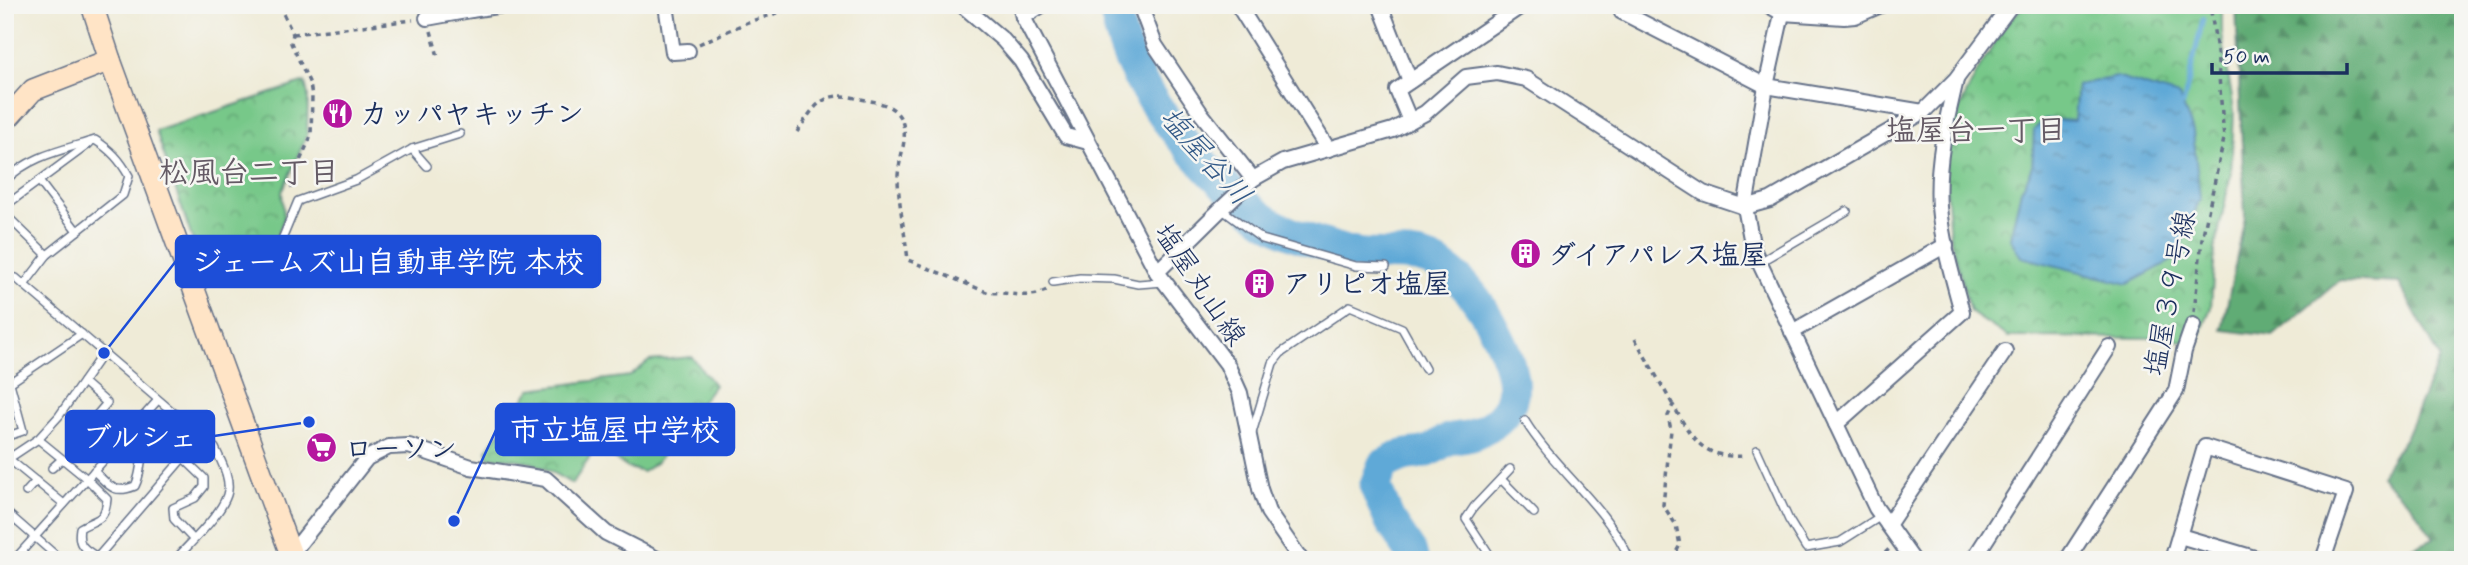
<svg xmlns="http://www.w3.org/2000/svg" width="2468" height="565" viewBox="0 0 2468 565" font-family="Mynerve,'Klee One',sans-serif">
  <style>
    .forest { fill: url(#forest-firs); stroke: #3e6e6a; stroke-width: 2 }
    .park { fill: url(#park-crowns); stroke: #497c74; stroke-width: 2 }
    .water { fill: url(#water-ripples); stroke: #3d6c9a; stroke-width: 2 }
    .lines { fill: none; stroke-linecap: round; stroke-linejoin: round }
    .stream { stroke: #5fa9d7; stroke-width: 5 }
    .river { stroke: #5fa9d7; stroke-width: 32 }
    .lane-casing { stroke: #657188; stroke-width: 10 }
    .street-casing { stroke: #657188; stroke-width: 18 }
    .secondary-casing { stroke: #657188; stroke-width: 24 }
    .path { stroke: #657188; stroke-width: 3.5; stroke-dasharray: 5 5; stroke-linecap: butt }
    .lane { stroke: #fff; stroke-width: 7 }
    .street { stroke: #fff; stroke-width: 14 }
    .secondary { stroke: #ffe4c6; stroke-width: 21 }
    .labels { text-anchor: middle; stroke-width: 5; stroke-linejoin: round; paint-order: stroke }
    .poi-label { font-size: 28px; font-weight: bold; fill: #1b2f5e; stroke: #f6f6f2; text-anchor: start }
    .street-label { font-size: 28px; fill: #1b2f5e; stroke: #f6f6f2 }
    .neighbourhood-label { font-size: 30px; font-weight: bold; fill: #645a65; stroke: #f6f6f2 }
    .water-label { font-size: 30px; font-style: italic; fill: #335a88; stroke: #f6f6f2 }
    .leader { fill: none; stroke: #1d4ed8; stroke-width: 2.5 }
    .callout-dot { fill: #1d4ed8; stroke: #f6f6f2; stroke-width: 2.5 }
    .callout { fill: #1d4ed8; stroke: #1d4ed8; stroke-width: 2.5 }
    .callout-label { font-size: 30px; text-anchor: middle; font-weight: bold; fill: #fff }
  </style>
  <defs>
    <pattern id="forest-firs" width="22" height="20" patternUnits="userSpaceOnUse" patternTransform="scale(1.75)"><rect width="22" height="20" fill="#61ac75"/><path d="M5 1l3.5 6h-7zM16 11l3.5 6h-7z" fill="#4f8c63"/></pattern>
    <pattern id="park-crowns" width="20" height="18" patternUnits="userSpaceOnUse" patternTransform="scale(1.75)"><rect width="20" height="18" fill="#77c889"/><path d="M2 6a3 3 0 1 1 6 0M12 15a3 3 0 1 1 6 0" fill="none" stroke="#61a373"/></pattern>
    <pattern id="water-ripples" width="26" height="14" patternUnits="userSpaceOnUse" patternTransform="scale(1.75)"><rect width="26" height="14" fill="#5fa9d7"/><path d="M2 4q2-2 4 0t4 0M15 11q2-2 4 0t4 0" fill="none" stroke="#4e8ab2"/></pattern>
  </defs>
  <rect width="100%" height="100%" fill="#f6f6f2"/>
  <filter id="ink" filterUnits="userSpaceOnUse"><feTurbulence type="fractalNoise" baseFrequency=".0143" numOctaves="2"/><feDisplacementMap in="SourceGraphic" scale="14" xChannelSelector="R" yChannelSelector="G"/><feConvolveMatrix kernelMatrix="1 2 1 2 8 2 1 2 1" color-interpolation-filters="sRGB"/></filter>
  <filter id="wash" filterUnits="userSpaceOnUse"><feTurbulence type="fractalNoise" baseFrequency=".00686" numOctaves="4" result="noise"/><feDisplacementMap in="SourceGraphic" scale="28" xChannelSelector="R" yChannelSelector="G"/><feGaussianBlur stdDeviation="1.57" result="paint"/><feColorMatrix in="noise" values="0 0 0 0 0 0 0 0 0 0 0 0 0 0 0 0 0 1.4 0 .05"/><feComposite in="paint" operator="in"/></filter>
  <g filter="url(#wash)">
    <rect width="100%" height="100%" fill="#efebd7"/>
    <path class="forest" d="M2236,5H2463V560H2385L2434,538L2411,505L2380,476L2406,436L2440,358L2399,283L2340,280L2273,336L2222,330L2245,217Z"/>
    <g class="park">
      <path d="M2024,5H2222V34L2234,111L2231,173L2215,249L2211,307L2197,344L2167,338L2008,337L1970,312L1950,238L1945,172L1950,128L1977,72L2005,26Z"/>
      <path d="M305,82L308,95L307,135L282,192L284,218L275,243L203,271L156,131Z"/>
      <path d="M692,357L714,385L656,463L643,472L628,468L597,447L572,484C540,465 528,457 489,458L487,450L531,389L630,376L649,361Z"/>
    </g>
    <path class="water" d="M2116,77L2179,96L2193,131L2200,199L2175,259L2128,284L2021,257L2010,238L2021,190L2032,169L2034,130L2045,119L2074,121L2077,85Z"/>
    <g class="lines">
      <path class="stream" d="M2183,105L2203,19"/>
      <path class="river" d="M1114,5C1117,22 1122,41 1128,56C1150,109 1214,181 1259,215C1280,231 1308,240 1332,247C1340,250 1349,253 1358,254C1383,257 1413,251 1436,263C1464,278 1484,308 1497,335C1519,378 1525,413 1473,435C1464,438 1455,437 1447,440C1440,443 1435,449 1428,451C1420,454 1411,453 1402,456C1396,458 1389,462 1383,465L1375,486L1389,519L1411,552L1413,560"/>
    </g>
  </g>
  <g filter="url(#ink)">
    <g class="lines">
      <defs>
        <g id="lane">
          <path d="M412,149L427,166"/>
          <path d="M5,181C29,156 63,150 95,140C111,150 120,160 129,176L123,195L47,255L24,285"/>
          <path d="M39,181L77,231"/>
          <path d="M5,206L89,144"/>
          <path d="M1221,209L1262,239L1356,266L1386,267"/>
          <path d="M5,214L47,255"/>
          <path d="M1760,262L1847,211"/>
          <path d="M5,276L16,278L215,448C221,461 232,480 227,495C220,516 190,543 175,560"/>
          <path d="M194,280L278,249L298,201L356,180L412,149L460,134"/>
          <path d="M1053,282L1080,278L1114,279L1138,284L1164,282"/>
          <path d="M83,382L107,403L81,433L107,456"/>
          <path d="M5,386L82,334"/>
          <path d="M1525,421C1555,470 1607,506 1630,560"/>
          <path d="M1252,433L1273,363L1281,353L1350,306L1402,328L1425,369"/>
          <path d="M5,437L23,431L10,383"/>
          <path d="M38,439L59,416L103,353"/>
          <path d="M1757,450L1789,520L1806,548L1840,542L1881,516"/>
          <path d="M9,459L64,504"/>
          <path d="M5,461L38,439L87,479L107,499C105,522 97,518 80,528C77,546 84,548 97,557"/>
          <path d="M52,468L62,459"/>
          <path d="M94,471C109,485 113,495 135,486C145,466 134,457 157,442L174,449L204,478V487L195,498L173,508L174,519L193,539"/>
          <path d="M1501,479L1534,513"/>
          <path d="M26,492L36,481"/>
          <path d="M5,511L61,560"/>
          <path d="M96,559L201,437"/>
          <path d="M14,560L158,400"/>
          <path d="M1493,560L1466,519L1474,507L1510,469"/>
        </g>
        <g id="street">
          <path d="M471,5V10L503,5"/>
          <path d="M666,5L673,52L688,51"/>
          <path d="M962,5L1003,40L1021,61L1066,136L1088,142"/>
          <path d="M1020,5L1023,17L1157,272L1227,364L1240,393L1260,489L1268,512L1301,560"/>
          <path d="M1140,5L1155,45L1200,112L1253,179"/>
          <path d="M1238,5L1328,149"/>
          <path d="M1380,5L1410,81"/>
          <path d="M1623,5L1622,12L1766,86L1923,112"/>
          <path d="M1768,5L1782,13L1844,17L1855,16L1881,5"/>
          <path d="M1784,5L1766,86L1745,207L1753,249L1876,508L1913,560"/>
          <path d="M1023,17L1042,5"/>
          <path d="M427,18L471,10"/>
          <path d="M1410,121L1397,90L1518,8L1516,5"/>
          <path d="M1157,272L1221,209L1253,179L1283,162L1393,130L1425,113L1466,77L1497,73L1526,79L1703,193L1745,207L1770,200L1923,112L1956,79L2011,5"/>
          <path d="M1792,332L1946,245"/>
          <path d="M1836,424L1962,312C1953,278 1942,242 1939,207C1936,164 1946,122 1956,80"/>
          <path d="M1888,525L2005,351"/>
          <path d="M2180,536L2261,560"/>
          <path d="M288,558L367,458L389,447L409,446L471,467L546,479L606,533L659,560"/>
          <path d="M1973,560L2109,347"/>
          <path d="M2067,560L2176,391L2184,351L2193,325"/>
          <path d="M2172,560L2205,447L2346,492L2323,560"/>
        </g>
        <g id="secondary">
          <path d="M92,5L110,60L293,560"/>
          <path d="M5,121L33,90L110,60"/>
        </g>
      </defs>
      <use href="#lane" class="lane-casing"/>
      <use href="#street" class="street-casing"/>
      <use href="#secondary" class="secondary-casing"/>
      <g class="path">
        <path d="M279,5L293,34L291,43L310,84L312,96L311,136L299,163L290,193"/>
        <path d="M431,31L439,60"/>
        <path d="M293,34L413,20"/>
        <path d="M699,44L748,22L804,5"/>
        <path d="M797,132C814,107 822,90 856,98C868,101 887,102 896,112C914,131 897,158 898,180C899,206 905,234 908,260L989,293C1010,291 1027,301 1047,290"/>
        <path d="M297,250L330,260"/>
        <path d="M2194,312L2202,239L2224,139L2217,51L2210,5"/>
        <path d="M1635,339L1673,405"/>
        <path d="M1672,560L1680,545L1676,525L1663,505L1671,430L1668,416L1673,405C1693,440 1702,459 1746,456"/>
        <path d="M1878,560L1889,549"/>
      </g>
      <use href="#lane" class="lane"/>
      <use href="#street" class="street"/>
      <use href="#secondary" class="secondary"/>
    </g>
  </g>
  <defs>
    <symbol id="restaurant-disc" viewBox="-11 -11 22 22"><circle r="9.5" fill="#b5179e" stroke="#f6f6f2"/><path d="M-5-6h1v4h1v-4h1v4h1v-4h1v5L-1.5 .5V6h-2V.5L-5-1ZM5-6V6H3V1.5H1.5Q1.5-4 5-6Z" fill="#fff"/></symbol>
    <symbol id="building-disc" viewBox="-11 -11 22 22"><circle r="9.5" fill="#b5179e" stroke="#f6f6f2"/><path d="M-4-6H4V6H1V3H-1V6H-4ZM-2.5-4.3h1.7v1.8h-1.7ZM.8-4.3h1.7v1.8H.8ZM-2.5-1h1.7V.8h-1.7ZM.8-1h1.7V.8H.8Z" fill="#fff"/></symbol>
    <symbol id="supermarket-disc" viewBox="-11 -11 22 22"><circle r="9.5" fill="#b5179e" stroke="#f6f6f2"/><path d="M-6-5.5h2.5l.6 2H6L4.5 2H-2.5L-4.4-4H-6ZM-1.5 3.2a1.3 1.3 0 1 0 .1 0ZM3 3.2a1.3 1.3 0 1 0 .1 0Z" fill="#fff"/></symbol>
  </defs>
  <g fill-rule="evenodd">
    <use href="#restaurant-disc" x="320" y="96" width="35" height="35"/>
    <use href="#building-disc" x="1508" y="236" width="35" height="35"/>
    <use href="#building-disc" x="1242" y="266" width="35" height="35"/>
    <use href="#supermarket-disc" x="304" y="430" width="35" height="35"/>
  </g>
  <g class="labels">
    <g class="poi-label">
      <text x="360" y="123">カッパヤキッチン</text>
      <text x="1548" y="264">ダイアパレス塩屋</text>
      <text x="1283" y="293">アリピオ塩屋</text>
      <text x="345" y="458">ローソン</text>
    </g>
    <g class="street-label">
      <text transform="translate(1201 284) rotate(56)" y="10">塩屋丸山線</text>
      <text transform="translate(2169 293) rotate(-79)" y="10">塩屋３９号線</text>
    </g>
    <g class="neighbourhood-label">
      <text x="1976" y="140">塩屋台一丁目</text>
      <text x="249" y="182">松風台二丁目</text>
    </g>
    <g class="water-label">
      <text transform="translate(1206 156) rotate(48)" y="10">塩屋谷川</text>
    </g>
  </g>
  <path class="leader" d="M104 353L176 261M454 521L496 430M309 422L214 436"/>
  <g class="callout-dot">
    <circle cx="104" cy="353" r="7"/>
    <circle cx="454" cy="521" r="7"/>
    <circle cx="309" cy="422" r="7"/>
  </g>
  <g class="callout">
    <rect x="176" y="236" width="424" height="51" rx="7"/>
    <rect x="496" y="404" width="238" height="51" rx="7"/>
    <rect x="66" y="411" width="148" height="51" rx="7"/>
  </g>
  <g class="callout-label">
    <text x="388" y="272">ジェームズ山自動車学院 本校</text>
    <text x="615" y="440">市立塩屋中学校</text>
    <text x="140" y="447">ブルシェ</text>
  </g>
  <rect width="2468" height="565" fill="none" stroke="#f6f6f2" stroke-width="28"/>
  <path d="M2212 63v10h135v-10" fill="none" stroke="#1b2f5e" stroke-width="3.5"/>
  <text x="2223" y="63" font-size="21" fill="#1b2f5e" stroke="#f6f6f2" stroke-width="5" paint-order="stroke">50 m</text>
</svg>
